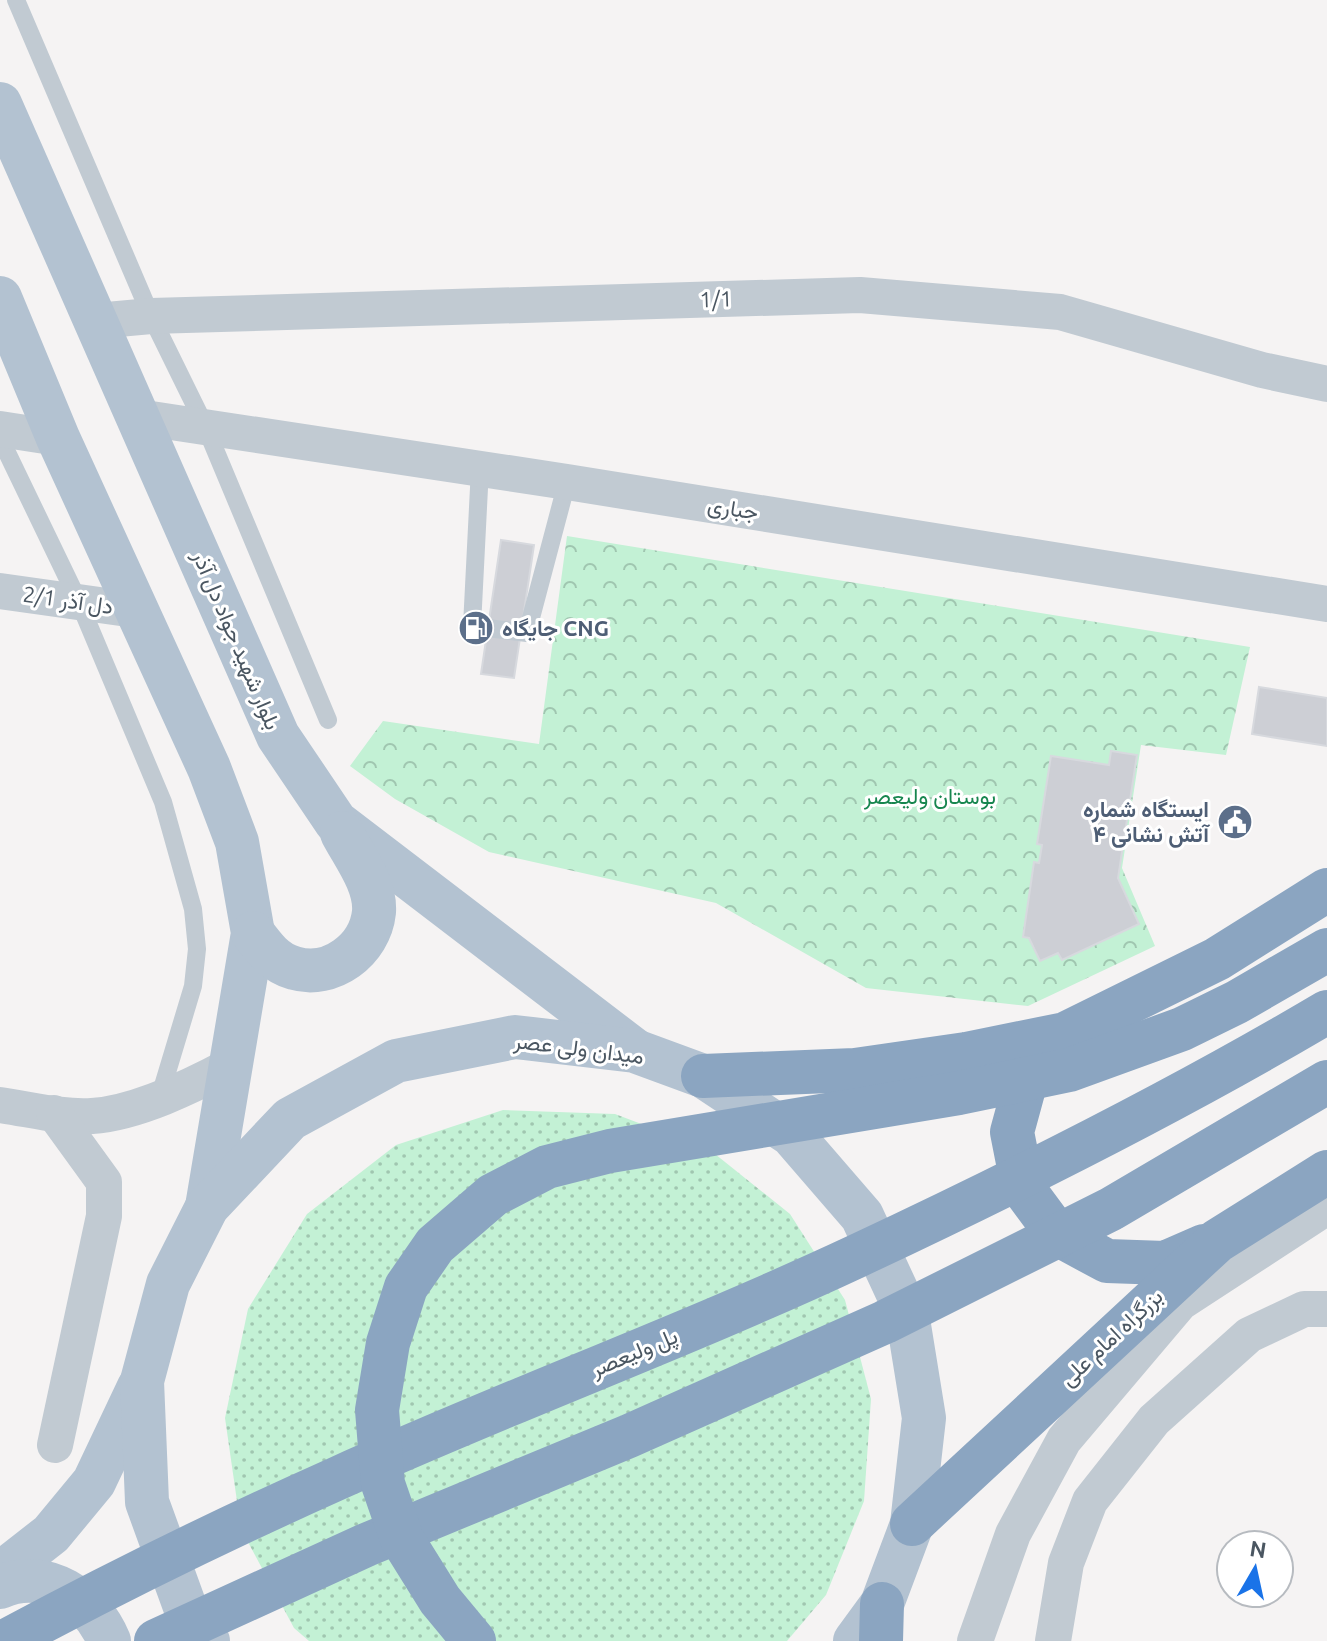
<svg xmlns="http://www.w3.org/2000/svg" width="1327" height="1641" viewBox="0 0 1327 1641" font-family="Ubuntu,Vazirmatn,sans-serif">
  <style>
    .grass { fill: url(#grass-dots) }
    .park { fill: url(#park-crowns) }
    .building { fill: #cdcfd5; stroke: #d7d9de; stroke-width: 2 }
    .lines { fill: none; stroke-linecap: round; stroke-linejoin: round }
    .lane { stroke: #c1cad2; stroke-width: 18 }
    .street { stroke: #c1cad2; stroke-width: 36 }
    .primary { stroke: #b3c2d1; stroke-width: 44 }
    .highway { stroke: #8ba5c1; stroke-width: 44 }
    .labels { text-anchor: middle; stroke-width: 6; stroke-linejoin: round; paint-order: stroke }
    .street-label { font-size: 22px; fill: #4a5661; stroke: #fff }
    .service-label { font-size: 22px; font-weight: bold; fill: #4e5e75; stroke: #fff; text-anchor: start }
    .park-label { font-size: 22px; fill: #17864f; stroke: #fff }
  </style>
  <defs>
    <pattern id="grass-dots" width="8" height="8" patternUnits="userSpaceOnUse" patternTransform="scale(2)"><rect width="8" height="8" fill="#c3f1d5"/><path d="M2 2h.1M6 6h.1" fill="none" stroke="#a0c6b0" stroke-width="1.8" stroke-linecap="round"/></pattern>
    <pattern id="park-crowns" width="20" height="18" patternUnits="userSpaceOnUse" patternTransform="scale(2)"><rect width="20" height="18" fill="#c3f1d5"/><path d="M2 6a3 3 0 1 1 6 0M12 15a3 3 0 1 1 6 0" fill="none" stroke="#a0c6b0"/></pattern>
  </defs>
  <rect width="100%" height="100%" fill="#f5f3f3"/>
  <path class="grass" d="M503,1110L615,1114L710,1150L790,1214L845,1300L871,1399L864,1501L826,1595L787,1641H309L294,1628L241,1529L225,1418L248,1309L307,1214L396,1145Z"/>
  <path class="park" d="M567,536L1250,647L1226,755L1141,745L1122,868L1155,946L1028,1006L866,988L716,903L489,852L395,799L350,766L383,721L539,744Z"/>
  <g class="building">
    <path d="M501,540L534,545L514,678L481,674Z"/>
    <path d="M1259,687L1327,698V746L1252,734Z"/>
    <path d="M1111,751L1137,755L1118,878L1139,924L1062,960L1058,953L1040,961L1029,938L1023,937L1034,862L1039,863L1042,845L1037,844L1051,756L1109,765Z"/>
  </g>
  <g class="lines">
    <g class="lane">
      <path d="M16,0L151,316L206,428L328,720"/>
      <path d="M0,438L79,602L163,802L193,909L197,949L193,986L159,1099"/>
      <path d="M480,468L472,626L527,633L567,482"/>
    </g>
    <g class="street">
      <path d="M96,321L151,316L860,295L1060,312L1262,370L1327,384"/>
      <path d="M138,417L567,482L1327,604"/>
      <path d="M0,429L58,438"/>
      <path d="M0,591L135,610"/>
      <path d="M0,1105C29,1109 62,1118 92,1116C137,1113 192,1086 231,1065"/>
      <path d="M54,1113L104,1182V1216L55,1445"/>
      <path d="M975,1641L1013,1534L1064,1440L1180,1303L1327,1207"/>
      <path d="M1053,1641L1066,1563L1090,1501L1154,1420L1249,1335L1304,1309H1327"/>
    </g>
    <g class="primary">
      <path d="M0,104L278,736L336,822L633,1049"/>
      <path d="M0,298L58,438L209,768L237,842L253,933L207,1207"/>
      <path d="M253,933C264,948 275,963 294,968C331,979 370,950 374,912C376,884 354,856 342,833"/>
      <path d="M0,1574L51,1534L94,1482L139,1387"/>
      <path d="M0,1587C46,1567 92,1599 109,1641"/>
      <path d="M208,1641L188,1615L147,1502L142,1381L168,1284L207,1207L290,1119L396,1061L515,1037L635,1051L703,1076L792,1135L862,1216L907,1313L924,1418L912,1524L882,1604L855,1641"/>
    </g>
    <g class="highway">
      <path d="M1042,1060L1027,1077L1012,1132L1023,1188L1057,1234L1107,1261L1165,1263L1204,1246"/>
      <path d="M703,1076L855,1070L966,1054L1065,1034L1217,959L1327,890"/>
      <path d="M912,1524L1217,1241L1327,1172"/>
      <path d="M6,1641C114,1583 224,1529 336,1479C508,1401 686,1336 857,1256C1017,1181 1175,1102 1327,1012"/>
      <path d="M156,1641L366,1545L629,1436L885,1322L1111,1209L1327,1082"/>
      <path d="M474,1641L440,1600L402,1539L383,1484L377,1410L388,1343L406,1287L435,1245L493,1195L547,1167L610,1151L959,1093L1069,1070L1182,1029L1237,1002L1327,950"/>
      <path d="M881,1641L882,1604"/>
    </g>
  </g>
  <defs>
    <symbol id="fuel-disc" viewBox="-11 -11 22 22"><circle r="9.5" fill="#5c6f8a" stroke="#fff"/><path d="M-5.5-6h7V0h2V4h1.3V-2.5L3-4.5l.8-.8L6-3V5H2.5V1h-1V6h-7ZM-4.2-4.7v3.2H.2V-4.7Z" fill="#fff"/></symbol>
    <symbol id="civic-disc" viewBox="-11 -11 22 22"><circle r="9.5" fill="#5c6f8a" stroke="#fff"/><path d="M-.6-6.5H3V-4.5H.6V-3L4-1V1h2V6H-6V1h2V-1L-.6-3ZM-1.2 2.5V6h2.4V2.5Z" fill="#fff"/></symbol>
  </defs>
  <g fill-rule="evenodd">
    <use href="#fuel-disc" x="456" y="608" width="40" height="40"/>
    <use href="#civic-disc" x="1215" y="802" width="40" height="40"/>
  </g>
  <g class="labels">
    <g class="street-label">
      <text transform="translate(716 299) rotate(-2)" y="8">1/1</text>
      <text transform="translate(733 508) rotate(9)" y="8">جباری</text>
      <text transform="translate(68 600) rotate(8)" y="8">دل آذر 2/1</text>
      <text transform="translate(237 640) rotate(67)" y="8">بلوار شهید جواد دل آذر</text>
      <text transform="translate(579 1048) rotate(7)" y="8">میدان ولی عصر</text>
      <text transform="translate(1111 1337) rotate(-43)" y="8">بزرگراه امام علی</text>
      <text transform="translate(634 1352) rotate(-23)" y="8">پل ولیعصر</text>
    </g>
    <g class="service-label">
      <text x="502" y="636">جایگاه CNG</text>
      <text x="1209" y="817" text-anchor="end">ایستگاه شماره<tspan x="1209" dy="25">۴ آتش نشانی</tspan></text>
    </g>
    <g class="park-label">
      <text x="930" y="804">بوستان ولیعصر</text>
    </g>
  </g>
  <g transform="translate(1255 1569) rotate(9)"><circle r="38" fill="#ffffff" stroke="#b7bbc0" stroke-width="2"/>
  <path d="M0-6L14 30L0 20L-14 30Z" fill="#1a73e8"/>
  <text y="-12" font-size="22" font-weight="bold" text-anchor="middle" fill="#4a5661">N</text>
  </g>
</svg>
